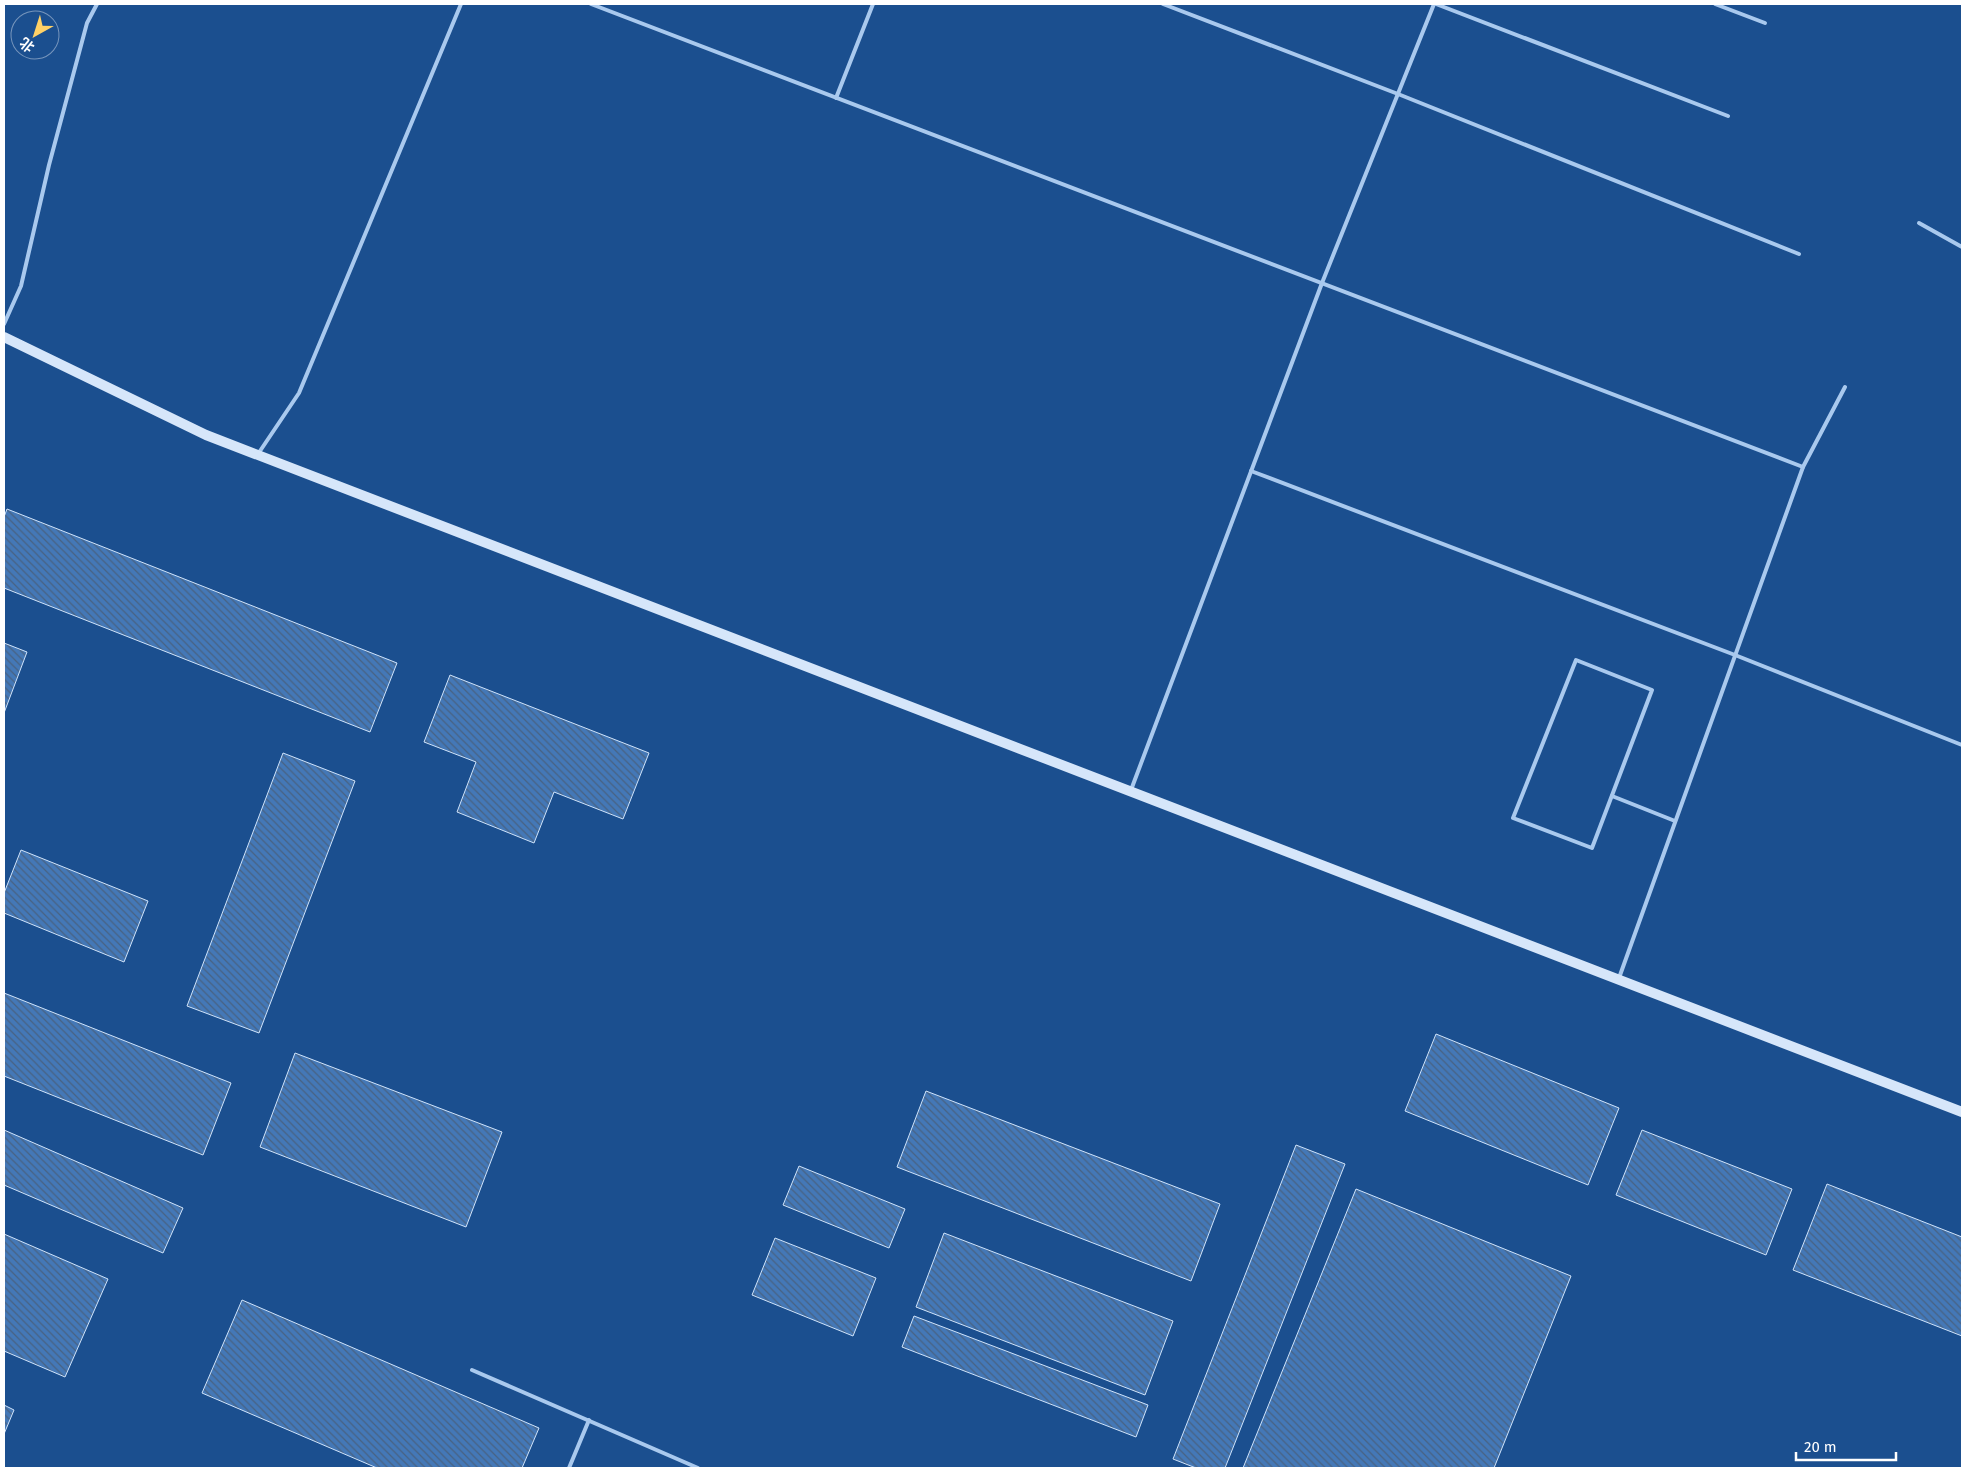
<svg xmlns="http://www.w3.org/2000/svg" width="1966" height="1472" viewBox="0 0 1966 1472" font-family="'Fira Sans','Noto Sans SC',sans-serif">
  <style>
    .building { fill: url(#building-back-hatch); stroke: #cfe3fa }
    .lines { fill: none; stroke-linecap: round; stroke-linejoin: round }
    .lane { stroke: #a9c9ee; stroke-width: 4 }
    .secondary { stroke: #d6e6fa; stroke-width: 10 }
  </style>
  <defs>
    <pattern id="building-back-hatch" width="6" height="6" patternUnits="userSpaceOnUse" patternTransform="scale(1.25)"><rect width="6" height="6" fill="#4478b7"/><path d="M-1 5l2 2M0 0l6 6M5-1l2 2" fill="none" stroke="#486282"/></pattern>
  </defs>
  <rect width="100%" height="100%" fill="#1b4f8f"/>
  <g class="building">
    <path d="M7,509L397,663L370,732L4,588V517Z"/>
    <path d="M4,643L27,652L4,713Z"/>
    <path d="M450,675L649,753L623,819L554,792L534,843L457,812L476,762L424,742Z"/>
    <path d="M283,753L355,781L259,1033L187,1006Z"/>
    <path d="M21,850L148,901L124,962L4,913V893Z"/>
    <path d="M4,993L231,1083L203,1155L4,1076Z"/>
    <path d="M1436,1034L1619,1108L1588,1185L1405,1111Z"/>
    <path d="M295,1053L502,1132L466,1227L260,1147Z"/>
    <path d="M926,1091L1220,1204L1191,1281L897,1167Z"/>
    <path d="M4,1130L183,1208L163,1253L4,1185Z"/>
    <path d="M1642,1130L1792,1189L1766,1255L1616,1195Z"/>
    <path d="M1296,1145L1345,1164L1225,1468H1196L1173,1459Z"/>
    <path d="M799,1166L905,1209L889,1248L783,1205Z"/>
    <path d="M1827,1184L1962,1237V1336L1793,1270Z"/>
    <path d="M1356,1189L1571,1276L1494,1468H1243Z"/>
    <path d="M944,1233L1173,1321L1145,1395L916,1307Z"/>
    <path d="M4,1234L108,1279L65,1377L4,1351Z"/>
    <path d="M775,1238L876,1278L853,1336L752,1295Z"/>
    <path d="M242,1300L539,1428L522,1468H377L202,1393Z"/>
    <path d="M914,1316L1148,1405L1136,1437L902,1347Z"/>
    <path d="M4,1405L14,1410L4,1434Z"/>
  </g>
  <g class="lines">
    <g class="lane">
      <path d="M591,4L1803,467"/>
      <path d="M1163,4L1398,94L1799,254"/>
      <path d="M1436,4L1728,116"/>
      <path d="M1715,4L1765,23"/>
      <path d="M836,98L873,4"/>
      <path d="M1919,223L1962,247"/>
      <path d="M4,324L21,286L49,165L87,23L97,4"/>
      <path d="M258,454L299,393L461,4"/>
      <path d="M1251,471L1735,655L1962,745"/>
      <path d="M1576,660L1652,690L1592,848L1513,818Z"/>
      <path d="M1131,790L1322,283L1434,4"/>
      <path d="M1612,796L1675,821"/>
      <path d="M1619,978L1803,467L1845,387"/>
      <path d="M472,1370L698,1468"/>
      <path d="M569,1468L589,1420"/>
    </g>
    <path class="secondary" d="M4,337L206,435L1962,1112"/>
  </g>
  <rect width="1966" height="1472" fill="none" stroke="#ffffff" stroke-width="10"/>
  <g transform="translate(35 35) rotate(219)"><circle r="24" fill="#1b4f8f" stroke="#7695bc"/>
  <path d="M0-4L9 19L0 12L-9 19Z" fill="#ffd166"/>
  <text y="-8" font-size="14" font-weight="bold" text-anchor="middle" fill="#ffffff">北</text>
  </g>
  <path d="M1796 1452v8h100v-8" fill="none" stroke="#ffffff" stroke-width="2.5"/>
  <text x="1804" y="1452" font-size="15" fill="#ffffff" stroke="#1b4f8f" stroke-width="4" paint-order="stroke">20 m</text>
</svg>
